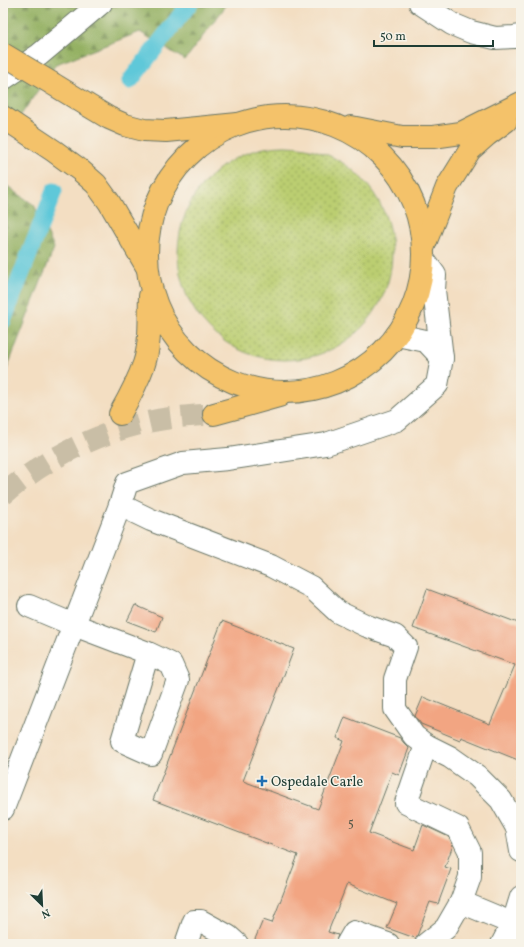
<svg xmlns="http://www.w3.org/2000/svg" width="524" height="947" viewBox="0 0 524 947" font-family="Vollkorn,serif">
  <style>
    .grass { fill: url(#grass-dots); stroke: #6d8652 }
    .forest { fill: url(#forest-firs); stroke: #5a774c }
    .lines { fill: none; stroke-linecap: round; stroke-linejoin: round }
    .canal { stroke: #5ec8d9; stroke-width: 17 }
    .building { fill: #f2a582 }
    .major-tunnel { stroke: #c9bea6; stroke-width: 22; stroke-dasharray: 22 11; stroke-linecap: butt }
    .minor-casing { stroke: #697566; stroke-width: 24 }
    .major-casing { stroke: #697566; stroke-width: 24 }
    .highway-casing { stroke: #697566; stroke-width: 24 }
    .minor { stroke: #fff; stroke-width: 22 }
    .major { stroke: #f4c26a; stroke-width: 22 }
    .highway { stroke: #f4c26a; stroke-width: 22 }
    .highway-bridge-casing { stroke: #697566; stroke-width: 24; stroke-linecap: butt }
    .highway-bridge { stroke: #f4c26a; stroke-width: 22 }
    .poi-dot { fill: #1f6fb2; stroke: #f7f3e8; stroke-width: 1.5 }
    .labels { text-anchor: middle; stroke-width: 3; stroke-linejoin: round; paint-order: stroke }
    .number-label { font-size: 12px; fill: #545748 }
    .poi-label { font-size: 14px; fill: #1f3d34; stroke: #f7f3e8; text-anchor: start }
  </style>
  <defs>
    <pattern id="grass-dots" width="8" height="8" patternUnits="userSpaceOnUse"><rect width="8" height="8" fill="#bbce71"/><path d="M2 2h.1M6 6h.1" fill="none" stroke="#97a85e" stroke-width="1.8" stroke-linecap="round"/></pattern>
    <pattern id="forest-firs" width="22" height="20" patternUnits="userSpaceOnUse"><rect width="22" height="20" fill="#94b163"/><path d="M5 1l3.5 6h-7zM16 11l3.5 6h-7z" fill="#789152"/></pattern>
  </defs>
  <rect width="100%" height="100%" fill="#f7f3e8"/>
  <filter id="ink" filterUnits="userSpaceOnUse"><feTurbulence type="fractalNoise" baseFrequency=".025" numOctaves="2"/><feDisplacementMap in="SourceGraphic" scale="8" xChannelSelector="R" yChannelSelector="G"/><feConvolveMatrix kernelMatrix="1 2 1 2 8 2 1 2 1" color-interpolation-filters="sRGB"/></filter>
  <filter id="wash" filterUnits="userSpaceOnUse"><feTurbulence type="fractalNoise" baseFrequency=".012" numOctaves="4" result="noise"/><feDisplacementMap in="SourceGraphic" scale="16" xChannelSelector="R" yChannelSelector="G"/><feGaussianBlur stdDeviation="0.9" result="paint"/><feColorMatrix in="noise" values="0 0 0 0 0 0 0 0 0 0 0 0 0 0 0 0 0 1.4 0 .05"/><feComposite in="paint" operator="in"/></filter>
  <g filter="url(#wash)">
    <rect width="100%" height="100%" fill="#f3dec2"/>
    <circle class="grass" cx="285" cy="253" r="107"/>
    <g class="forest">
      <path d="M3,3H228L185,60L140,32L56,64L3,141Z"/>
      <path d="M3,183L34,205L54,248L3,379Z"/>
    </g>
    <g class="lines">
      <g class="canal">
        <path d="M130,81L190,3"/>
        <path d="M3,321L54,191"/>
      </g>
    </g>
    <g id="blocks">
      <g class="building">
        <path d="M427,589L521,624V752L518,760L461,737L460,740L421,724L415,716L423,697L490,724L515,665L413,628Z"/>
        <path d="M135,605L162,617L156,632L127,621Z"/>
        <path d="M222,621L294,649L243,781L318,809L344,741L337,738L345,717L400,738L404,743L409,748L399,775L392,772L369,833L414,850L423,825L449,837L453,845L445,867L451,869L438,904L430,902L417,936L415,938L387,928L397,904L347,884L328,932L338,935L335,944H253L263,920L272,923L298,855L153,800Z"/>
      </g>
    </g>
  </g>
  <g filter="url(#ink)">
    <use href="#blocks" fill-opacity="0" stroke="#697566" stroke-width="1"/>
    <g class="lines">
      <path class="major-tunnel" d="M3,495C43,460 93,435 144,423C167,417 191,416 214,414"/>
      <defs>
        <g id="minor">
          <path d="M420,3L452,24L471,32L495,38L514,37L521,36"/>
          <path d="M3,79L39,55L101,3"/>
          <path d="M424,260L435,275L434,290L442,358"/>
          <path d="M397,335L426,341L442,358L437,385L397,420L326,444L228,459L183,463L127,483L120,505L151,520L271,566L311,587L338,612L367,626L395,636L406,647L395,679V709L414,736L426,745L406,803L458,828L470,852V877L461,902L521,927"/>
          <path d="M29,606L74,625L148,653L171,664L178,680L151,754L122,741L148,653"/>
          <path d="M426,745L450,757L477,776L501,800L517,828L521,851"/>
          <path d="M3,809L120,505"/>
          <path d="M186,944L194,921H201L228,936L237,944"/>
          <path d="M347,944L354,932L388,944"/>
          <path d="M426,944L446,928L461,902"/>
          <path d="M502,944L513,923L521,897"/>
        </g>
        <g id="major">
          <circle cx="285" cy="254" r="138"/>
          <path d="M351,127L402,137H433L461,133L521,103"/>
          <path d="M424,246L447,187L470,150L487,135L506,121"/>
          <path d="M120,414C129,398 138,381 144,364C151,343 149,318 150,296"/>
          <path d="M214,414L279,396"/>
        </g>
        <g id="highway">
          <path d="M53,84L89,106L109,118L125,125L144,130L166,131L238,124"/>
          <path d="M3,117L54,151L80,170L96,184L109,202L147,267"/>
        </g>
      </defs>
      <use href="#minor" class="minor-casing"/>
      <use href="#major" class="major-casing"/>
      <use href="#highway" class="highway-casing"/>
      <use href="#minor" class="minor"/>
      <use href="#major" class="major"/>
      <use href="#highway" class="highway"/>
      <defs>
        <path id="highway-bridge" d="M3,54L53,84"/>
      </defs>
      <use href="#highway-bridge" class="highway-bridge-casing"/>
      <use href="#highway-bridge" class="highway-bridge"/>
    </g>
  </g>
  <path class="poi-dot" d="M260 775h4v4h4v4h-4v4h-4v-4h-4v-4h4z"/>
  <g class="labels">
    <g class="number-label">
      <text x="351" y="827">5</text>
    </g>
    <g class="poi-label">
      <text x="271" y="786">Ospedale Carle</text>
    </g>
  </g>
  <rect width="524" height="947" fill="none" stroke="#f7f3e8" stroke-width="16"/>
  <g transform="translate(42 905) rotate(156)" stroke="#f7f3e8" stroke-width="3" paint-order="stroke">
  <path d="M0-3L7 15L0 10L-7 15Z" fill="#1f3d34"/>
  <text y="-6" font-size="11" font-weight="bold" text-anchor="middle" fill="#1f3d34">N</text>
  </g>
  <path d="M374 40v6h119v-6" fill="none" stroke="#1f3d34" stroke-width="2"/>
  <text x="380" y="40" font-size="12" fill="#1f3d34" stroke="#f7f3e8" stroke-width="3" paint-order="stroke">50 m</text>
</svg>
